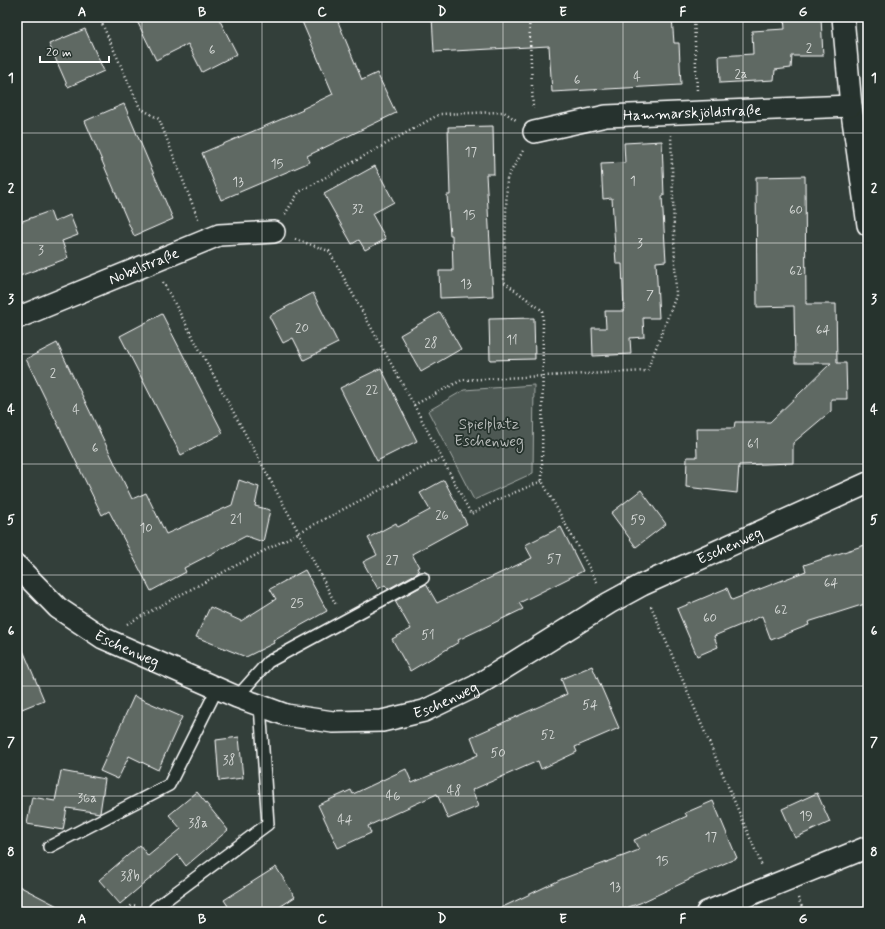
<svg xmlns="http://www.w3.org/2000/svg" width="885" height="929" viewBox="0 0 885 929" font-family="Mynerve,sans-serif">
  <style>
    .green { fill: #4d5853; stroke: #a6aca9 }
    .building { fill: #5f6964; stroke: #fff }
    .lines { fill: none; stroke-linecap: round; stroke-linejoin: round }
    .lane-casing { stroke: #fff; stroke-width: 14 }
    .street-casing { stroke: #fff; stroke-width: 24 }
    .path { stroke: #fff; stroke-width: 2.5; stroke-dasharray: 1 3; stroke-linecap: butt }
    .lane { stroke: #26332d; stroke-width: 11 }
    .street { stroke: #26332d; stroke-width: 21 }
    .grid { fill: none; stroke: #fff; stroke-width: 1; stroke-opacity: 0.55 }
    .labels { text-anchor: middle; stroke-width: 3.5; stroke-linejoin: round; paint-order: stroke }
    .number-label { font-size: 13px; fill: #d7dad8 }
    .street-label { font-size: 15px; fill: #fff; stroke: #26332d }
    .park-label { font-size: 15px; fill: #b8bcba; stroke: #26332d }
    .neatline { fill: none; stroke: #fff; stroke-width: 1.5 }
    .grid-label { font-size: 13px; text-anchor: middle; font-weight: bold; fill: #fff }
  </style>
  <rect width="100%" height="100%" fill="#333f3a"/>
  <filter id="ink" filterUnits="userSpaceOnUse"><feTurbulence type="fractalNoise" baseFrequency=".025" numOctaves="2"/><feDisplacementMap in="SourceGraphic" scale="8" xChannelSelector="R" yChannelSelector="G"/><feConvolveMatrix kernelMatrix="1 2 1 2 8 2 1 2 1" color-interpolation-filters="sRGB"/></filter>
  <g filter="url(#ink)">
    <path class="green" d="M534,385L533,473L474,500L428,411L464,390Z"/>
    <g class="building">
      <path d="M135,17H218L237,54L202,72L188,44L156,60Z"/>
      <path d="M300,17H336L362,80L377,73L396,113L307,156L310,162L221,200L202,153L303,110L302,109L333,94Z"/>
      <path d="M432,17H672L674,43H679L681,85L552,92L549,46L434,52Z"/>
      <path d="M784,17H821L823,56H792L791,68L775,70L774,80L720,83L719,56L753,54L752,31L785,29Z"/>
      <path d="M85,29L104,71L68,87L49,44Z"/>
      <path d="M124,104L173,219L134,236L85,121Z"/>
      <path d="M493,126L494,174H486L493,296L440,298L439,271H453L452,235H450L447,195H450L448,127Z"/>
      <path d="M662,141L664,196H662L666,261L656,262L659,318H643L644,337L630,338L631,354L593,356L592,328H606L605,311H624L622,264H616L612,198L603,199L601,164L625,163L624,143Z"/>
      <path d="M375,166L394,202L372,214L386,239L365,250L359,240L352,244L324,194Z"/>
      <path d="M805,176L806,304H836L837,363H846L847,399H831V411L793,443V463L739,465L737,493L686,487L687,457H697L696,428H734L735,422H770L831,363H795L794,306L757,307L756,177Z"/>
      <path d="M50,211L54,222L70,215L78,235L62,241L68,258L17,277V223Z"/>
      <path d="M313,293L338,343L304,360L293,338L283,343L269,316Z"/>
      <path d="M440,312L461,349L421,372L400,335Z"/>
      <path d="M162,314L223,433L181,455L120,336Z"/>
      <path d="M534,318L535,359L490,360L489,319Z"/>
      <path d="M57,343L132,499L146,493L166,534L232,505L239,480L259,487L255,506L270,510L263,542L246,536L184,568L186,572L151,591L109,511L102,515L26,359Z"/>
      <path d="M381,368L417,441L377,461L340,388Z"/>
      <path d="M444,480L467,524L412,554L419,567L417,568L419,572L388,589L385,585L378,589L363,562L377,555L368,538L396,523L398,527L430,510L420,493Z"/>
      <path d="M641,490L666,524L636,547L611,513Z"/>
      <path d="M561,527L583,571L519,603L523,609L458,640L459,642L410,671L392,639L411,629L395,601L426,584L437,603L532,558L525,545Z"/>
      <path d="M868,544V603L808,622L809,625L771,640L762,616L714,636L718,647L697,656L677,609L727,588L732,600L806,571L804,565Z"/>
      <path d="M305,570L327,611L273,641L274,643L246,657L196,637L210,607L241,621L276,599L270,589Z"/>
      <path d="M17,636L44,700L17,711Z"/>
      <path d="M592,666L619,728L575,747L577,752L541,769L538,761L472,790L479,806L448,819L437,794L368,826L371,833L338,848L318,805L351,790L353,794L406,769L412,783L478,755L471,737L567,694L561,679Z"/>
      <path d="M134,696L182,717L158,770L129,756L118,779L100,771Z"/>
      <path d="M239,737L243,778L219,781L216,740Z"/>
      <path d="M61,771L105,779L100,813L67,808L63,830L27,824L32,797L55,801Z"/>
      <path d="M197,792L228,830L186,866L178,855L120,904L99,880L140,845L148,856L181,829L169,815Z"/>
      <path d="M817,793L830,822L795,838L782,809Z"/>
      <path d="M713,801L737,858L689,879V880L640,903L615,912H492L562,879L639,850L634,840L687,816L685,813Z"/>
      <path d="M276,867L295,897L272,912H232L224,900Z"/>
      <path d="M17,885L69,912H17Z"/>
    </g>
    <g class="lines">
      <defs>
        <g id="lane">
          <path d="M237,697L268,662L423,578"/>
          <path d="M49,847L169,785L217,689"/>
          <path d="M155,908L268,824L260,705"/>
        </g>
        <g id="street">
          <path d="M843,17L851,106L868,225"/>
          <path id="s1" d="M534,132L606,116L851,106"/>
          <path id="s2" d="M17,318L219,235L274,232"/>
          <path id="s3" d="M17,566L58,608L103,638L237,697L286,715L333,722L382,721L424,711L476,686L609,603L642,585L868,483"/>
          <path d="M707,912L868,847"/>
        </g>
      </defs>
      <use href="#lane" class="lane-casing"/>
      <use href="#street" class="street-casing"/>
      <g class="path">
        <path d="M99,17L140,108L159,119L199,221"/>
        <path d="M529,17L533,109"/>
        <path d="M694,17L697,91"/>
        <path d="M523,151L507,178L504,282L543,311L542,481L598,584"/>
        <path d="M285,214L299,192L440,114L504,112L516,120"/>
        <path d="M295,239L329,251L414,405L471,514L497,500L542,481"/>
        <path d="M163,282L299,533L336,605"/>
        <path d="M414,405L462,380L647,371L676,296L671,135"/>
        <path d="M651,606L762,866"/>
        <path d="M127,624L197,586L441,458"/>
        <path d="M798,898L804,912"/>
        <path d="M125,912L132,905L138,906"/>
      </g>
      <use href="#lane" class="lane"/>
      <use href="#street" class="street"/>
    </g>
  </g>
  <path class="grid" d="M142,17V912M262,17V912M382,17V912M503,17V912M623,17V912M743,17V912M17,133H868M17,243H868M17,354H868M17,464H868M17,575H868M17,686H868M17,796H868"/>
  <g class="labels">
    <g class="number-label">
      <text x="809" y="52">2</text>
      <text x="212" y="54">6</text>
      <text x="741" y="78">2a</text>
      <text x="637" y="81">4</text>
      <text x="577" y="84">6</text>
      <text x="471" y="156">17</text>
      <text x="277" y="168">15</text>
      <text x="633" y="185">1</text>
      <text x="238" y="186">13</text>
      <text x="358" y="213">32</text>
      <text x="796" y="214">60</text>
      <text x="469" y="219">15</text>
      <text x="640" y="247">3</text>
      <text x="41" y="254">3</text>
      <text x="796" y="275">62</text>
      <text x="466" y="288">13</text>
      <text x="650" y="299">7</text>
      <text x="302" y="332">20</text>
      <text x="823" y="334">64</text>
      <text x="512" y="344">11</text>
      <text x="431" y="347">28</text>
      <text x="53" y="377">2</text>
      <text x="372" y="394">22</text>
      <text x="76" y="414">4</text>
      <text x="753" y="448">61</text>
      <text x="95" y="452">6</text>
      <text x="442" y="519">26</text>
      <text x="236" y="523">21</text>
      <text x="638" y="524">59</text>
      <text x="146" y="532">10</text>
      <text x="554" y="563">57</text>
      <text x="392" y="564">27</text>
      <text x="831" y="587">64</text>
      <text x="297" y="607">25</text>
      <text x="781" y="614">62</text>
      <text x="710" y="622">60</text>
      <text x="428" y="639">51</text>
      <text x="590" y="709">54</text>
      <text x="548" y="739">52</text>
      <text x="498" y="757">50</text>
      <text x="229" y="764">38</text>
      <text x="454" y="795">48</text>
      <text x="393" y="800">46</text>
      <text x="87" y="802">36a</text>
      <text x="806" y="820">19</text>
      <text x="345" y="824">44</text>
      <text x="198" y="827">38a</text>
      <text x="711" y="841">17</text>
      <text x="662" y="865">15</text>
      <text x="130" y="880">38b</text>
      <text x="615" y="891">13</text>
    </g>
    <g class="street-label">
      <text dy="5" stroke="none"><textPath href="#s1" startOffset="160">Hammarskjöldstraße</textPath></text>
      <text dy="5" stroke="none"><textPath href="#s2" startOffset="137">Nobelstraße</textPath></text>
      <text dy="5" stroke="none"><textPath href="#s3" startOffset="799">Eschenweg</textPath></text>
      <text dy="5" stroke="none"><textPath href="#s3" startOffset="139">Eschenweg</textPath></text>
      <text dy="5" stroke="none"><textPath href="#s3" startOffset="475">Eschenweg</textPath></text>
    </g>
    <g class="park-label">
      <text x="489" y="429">Spielplatz<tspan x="489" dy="17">Eschenweg</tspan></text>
    </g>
  </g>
  <rect width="885" height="929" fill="none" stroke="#26332d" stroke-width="44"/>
  <path d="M40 56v6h69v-6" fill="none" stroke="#ffffff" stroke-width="2"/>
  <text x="46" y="56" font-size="12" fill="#ffffff" stroke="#26332d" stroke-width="3" paint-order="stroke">20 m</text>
  <rect x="22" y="22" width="841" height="885" class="neatline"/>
  <g class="grid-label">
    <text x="82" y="16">A</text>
    <text x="202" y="16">B</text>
    <text x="322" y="16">C</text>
    <text x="442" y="16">D</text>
    <text x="563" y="16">E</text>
    <text x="683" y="16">F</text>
    <text x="803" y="16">G</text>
    <text x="11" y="82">1</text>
    <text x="874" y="82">1</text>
    <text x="11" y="192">2</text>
    <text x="874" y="192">2</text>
    <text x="11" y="303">3</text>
    <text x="874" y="303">3</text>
    <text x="11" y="414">4</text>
    <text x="874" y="414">4</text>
    <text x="11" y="524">5</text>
    <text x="874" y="524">5</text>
    <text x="11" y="635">6</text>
    <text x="874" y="635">6</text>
    <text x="11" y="746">7</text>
    <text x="874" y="746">7</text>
    <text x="11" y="856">8</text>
    <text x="874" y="856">8</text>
    <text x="82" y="923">A</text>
    <text x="202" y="923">B</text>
    <text x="322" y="923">C</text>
    <text x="442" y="923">D</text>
    <text x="563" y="923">E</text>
    <text x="683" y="923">F</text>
    <text x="803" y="923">G</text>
  </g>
</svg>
